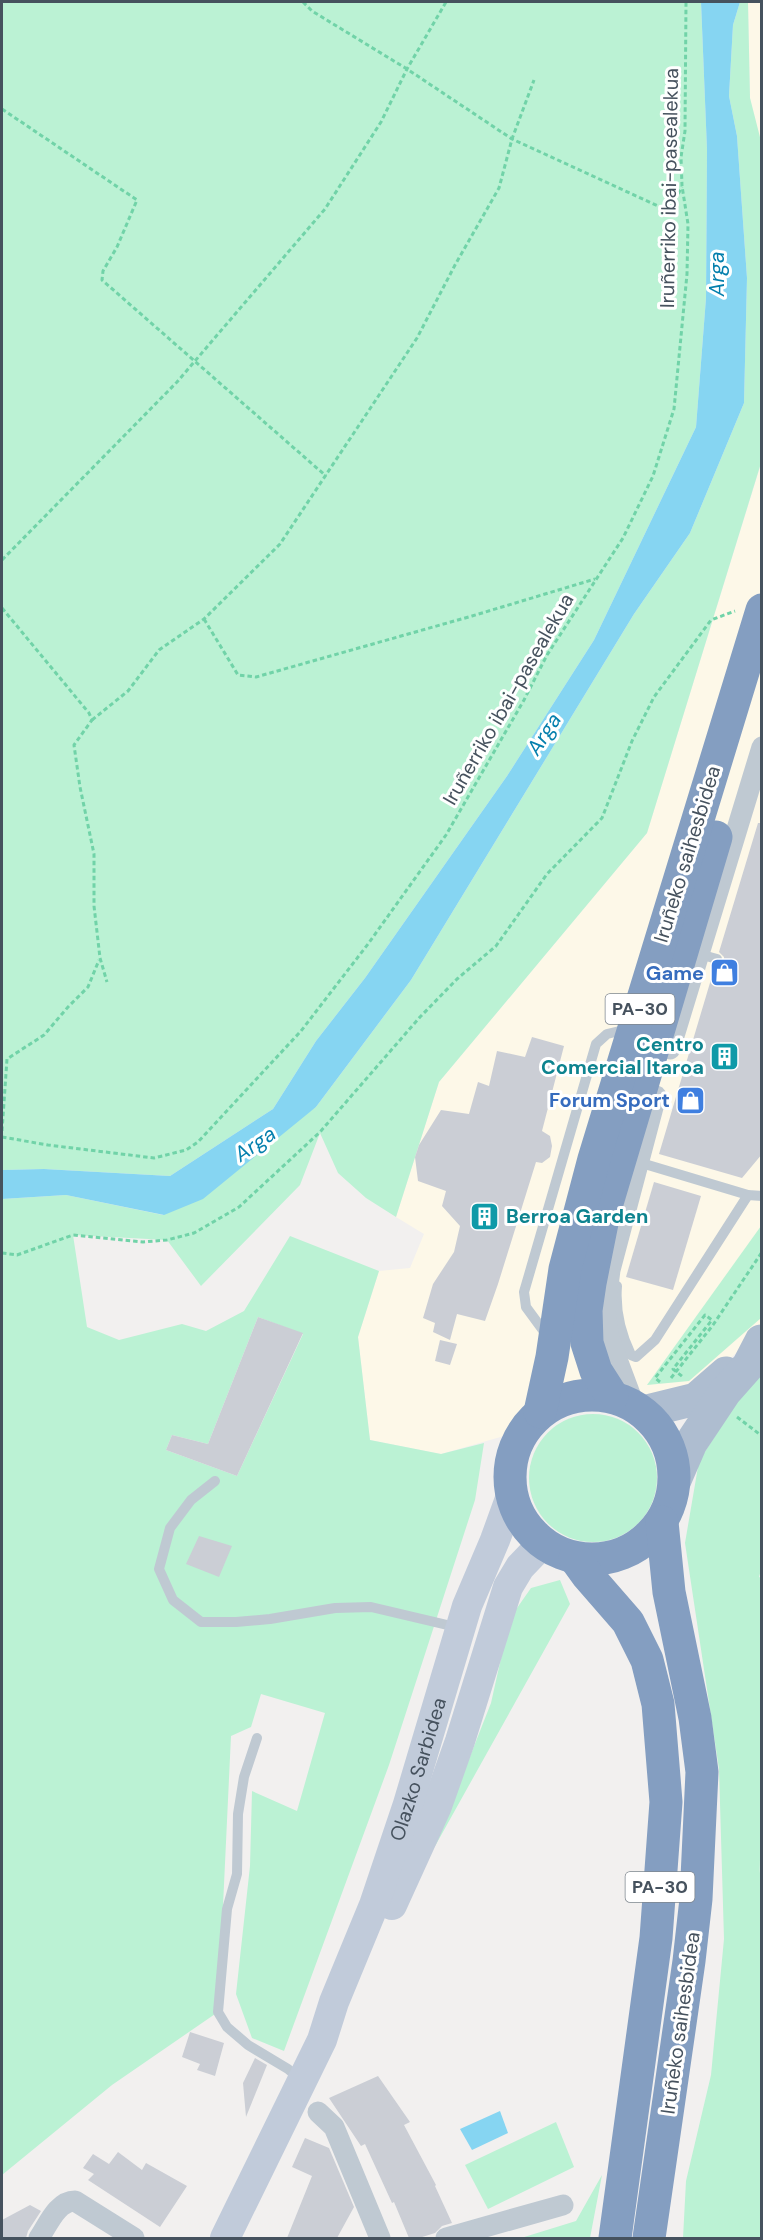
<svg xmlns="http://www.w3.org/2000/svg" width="763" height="2240" viewBox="0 0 763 2240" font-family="'DM Sans',sans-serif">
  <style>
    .commercial { fill: #fdf8e8 }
    .green { fill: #bbf2d4; fill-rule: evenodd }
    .water { fill: #86d5f2 }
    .building { fill: #cbced5 }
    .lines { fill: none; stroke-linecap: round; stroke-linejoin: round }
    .path { stroke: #71d3a8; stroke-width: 3; stroke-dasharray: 4.5 3; stroke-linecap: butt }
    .lane { stroke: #bfc9d2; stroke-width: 10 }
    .street { stroke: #bfc9d2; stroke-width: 21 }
    .secondary { stroke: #c1cbda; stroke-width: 30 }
    .primary { stroke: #aebdd0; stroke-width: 33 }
    .highway { stroke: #849ec1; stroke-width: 33 }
    .labels { text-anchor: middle; stroke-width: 6; stroke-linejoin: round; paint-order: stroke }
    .shield { fill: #fff; stroke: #7e868e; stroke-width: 1.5 }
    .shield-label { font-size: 18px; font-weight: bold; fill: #46525e }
    .street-label { font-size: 20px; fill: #46525e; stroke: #fff }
    .shop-label { font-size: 20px; font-weight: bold; fill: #366cbe; stroke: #fff; text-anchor: end }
    .culture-label { font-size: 20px; font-weight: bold; fill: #0d838f; stroke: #fff; text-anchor: end }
    .water-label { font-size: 21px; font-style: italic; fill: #047fad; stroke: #fff }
  </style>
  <rect width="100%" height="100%" fill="#f2f0ef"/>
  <g class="commercial">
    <path d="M748,2H761V144L750,98Z"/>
    <path d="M761,464V1331L709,1377L657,1397L591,1383L572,1387L536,1399L516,1414L504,1436L441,1454L370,1440L358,1337L379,1271L410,1268L424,1234L396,1217L439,1082L647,833Z"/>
  </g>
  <g class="green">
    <path d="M2,2H701L707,150L706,298L696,427L594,640L507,776L365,978L316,1041L273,1109L170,1176L44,1169L2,1170Z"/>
    <path d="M740,2H748L750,98L762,145L761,463L647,833L439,1082L396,1217L366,1198L338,1173L320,1133L300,1185L201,1286L167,1240L73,1235L87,1327L119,1340L182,1324L206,1331L244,1311L290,1236L379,1271L358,1337L370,1440L441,1454L484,1443L475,1500L389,1765L284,2051L252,2038L236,1994L250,1866L252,1791L297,1811L325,1713L261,1694L251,1727L231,1736L218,2012L112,2085L2,2175V1199L66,1195L163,1215L316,1107L411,980L634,614L690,533L744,403L747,278L737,136L729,96L733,25ZM258,1317L303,1334L237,1476L166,1450L172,1435L208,1444Z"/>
    <path d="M761,1226V1318L689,1381L647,1385Z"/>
    <path d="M761,1364L762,1567L759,1577L762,1578L761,1880L759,1860L762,1901L761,2238H683L686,2181L711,2075L724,1939L719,1769L685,1543L699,1461Z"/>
    <circle cx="593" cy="1478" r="64"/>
    <path d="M560,1580L570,1604L434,1848L491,1703L510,1618L531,1588Z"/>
    <path d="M556,2122L574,2167L488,2209L465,2165Z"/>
    <path d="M602,2175L590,2238H521L576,2221Z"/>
  </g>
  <g class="water">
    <path d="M701,2H740L733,25L729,96L737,136L747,278L744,403L690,533L634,614L411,980L316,1107L203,1199L164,1215L66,1195L2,1199V1170L44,1169L170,1176L273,1109L316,1041L365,978L507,776L594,640L696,427L706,298L707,150Z"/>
    <path d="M500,2111L508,2133L472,2150L460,2129Z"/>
  </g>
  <g class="building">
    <path d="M758,823H762V1154L742,1178L659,1154L715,966H719L724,962V957L719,952Z"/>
    <path d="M532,1037L564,1046L542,1131L550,1136L552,1146L550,1157L542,1163L536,1162L498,1284L485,1321L457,1314L450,1340L433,1332L435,1323L423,1318L433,1284L454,1252L460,1226L442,1206L446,1191L418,1181L415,1157L419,1145L441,1110L469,1114L478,1082L489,1086L497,1051L525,1057Z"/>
    <path d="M654,1182L701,1196L673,1290L626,1277Z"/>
    <path d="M258,1317L303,1333L237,1476L166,1450L172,1435L208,1444Z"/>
    <path d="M440,1340L457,1344L450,1365L435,1361Z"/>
    <path d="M199,1536L232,1546L219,1577L186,1564Z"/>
    <path d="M190,2032L224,2043L215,2076L197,2070L200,2064L182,2057Z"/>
    <path d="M255,2058L267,2065L246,2117L243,2083Z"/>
    <path d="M378,2076L410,2122L404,2125L436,2185L435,2186L452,2223L442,2226L435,2233L419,2238H409L394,2202L392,2203L365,2144L361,2146L329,2098Z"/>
    <path d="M305,2138L329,2148L354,2207L337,2238H287L312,2176L292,2167Z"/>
    <path d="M118,2152L142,2170L146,2163L187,2186L160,2227L88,2180L94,2174L83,2168L93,2154L109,2164Z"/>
    <path d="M30,2205L41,2211L28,2231L26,2238H2V2220Z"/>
  </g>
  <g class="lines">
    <g class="path">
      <path d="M303,2L312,11L407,69L512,139L669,211L682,187"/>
      <path d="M2,109L137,200L117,247L103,271L102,280L326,476"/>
      <path d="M2,560L177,382L325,209L381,122L407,69L446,2"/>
      <path d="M2,608L89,713L92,720L74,745L80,787L94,854V906L100,958L107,982"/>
      <path d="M204,619L238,675L256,677L472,616L595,579"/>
      <path d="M92,720L128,691L159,650L204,619L280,544L417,338L455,265L499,188L512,139L534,80"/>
      <path d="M2,1131L7,1059L44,1035L68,1007L88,987L99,960"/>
      <path d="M2,1137L48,1145L154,1158L186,1150L198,1142L301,1031L368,944L446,835L524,700L547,655L623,538L653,476L674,409L687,274L688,224L682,186L681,157L685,131L686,2"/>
      <path d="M2,1253L17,1255L73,1235L143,1242L167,1240L194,1233L239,1207L320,1132L420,1017L457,979L496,946L547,874L602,818L632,741L654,697L711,620L735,611"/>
      <path d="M671,1378L713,1325L762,1252"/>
      <path d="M660,1382L655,1378L705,1315L712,1320L673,1369L683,1377"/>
      <path d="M737,1417L762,1436"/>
    </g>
    <g class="lane">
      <path d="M699,954L717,959"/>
      <path d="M638,1162L748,1195L762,1196"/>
      <path d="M617,1286C615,1311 620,1332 631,1355L636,1357L655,1340L748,1195"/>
      <path d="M548,1337L526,1307L524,1292L596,1044L607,1034L628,1029"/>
      <path d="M215,1481L191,1500L170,1528L159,1569L173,1600L201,1622H236L270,1619L335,1608L371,1607L460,1628"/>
      <path d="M257,1738L244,1777L238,1814L237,1874L227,1909L218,2012L227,2027L248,2045L288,2069L301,2080"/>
    </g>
    <g class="street">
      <path d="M670,1049L762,747"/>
      <path d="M634,1405L609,1338L605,1310L610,1270L656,1096"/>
      <path d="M318,2112L334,2127L380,2238"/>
      <path d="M39,2238C48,2225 57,2201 75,2201L134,2238"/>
      <path d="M446,2238L563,2205"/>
    </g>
    <g class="secondary">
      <path d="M392,1905L437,1806L460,1741L508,1587L520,1567L543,1543"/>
      <path id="s1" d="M225,2238L322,2040L334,2002L374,1905L408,1804L467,1606L495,1540L511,1496"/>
    </g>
    <g class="primary">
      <path d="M643,1412L696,1399L726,1373"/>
      <path d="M675,1480L691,1443L725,1392L748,1366L761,1341"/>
    </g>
    <g class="highway">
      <circle cx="592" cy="1477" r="82"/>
      <path d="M612,1396L596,1371L587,1343L586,1310L590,1283L604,1213L716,837"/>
      <path d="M540,1412L552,1357L565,1269L594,1159L762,610"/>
      <path d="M575,1558L588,1576L628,1622L647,1660L658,1704L666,1802L656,1938L615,2238"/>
      <path d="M649,2238L689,1961L696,1899L702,1772L695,1718L669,1592L662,1522"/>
    </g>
  </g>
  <defs>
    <symbol id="shop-square" viewBox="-11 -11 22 22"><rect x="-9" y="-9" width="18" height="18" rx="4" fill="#3f7fe0" stroke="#fff"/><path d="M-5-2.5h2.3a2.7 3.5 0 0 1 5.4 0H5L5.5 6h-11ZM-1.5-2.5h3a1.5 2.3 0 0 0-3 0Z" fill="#fff"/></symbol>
    <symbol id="building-square" viewBox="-11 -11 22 22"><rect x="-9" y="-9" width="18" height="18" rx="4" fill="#0f9aa8" stroke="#fff"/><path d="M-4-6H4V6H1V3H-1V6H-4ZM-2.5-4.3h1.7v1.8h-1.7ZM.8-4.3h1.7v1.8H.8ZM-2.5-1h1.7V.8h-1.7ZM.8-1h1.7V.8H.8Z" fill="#fff"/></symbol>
  </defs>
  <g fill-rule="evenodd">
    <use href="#shop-square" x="708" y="956" width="33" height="33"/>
    <use href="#building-square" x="708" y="1040" width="33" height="33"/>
    <use href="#shop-square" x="674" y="1084" width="33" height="33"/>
    <use href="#building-square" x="468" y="1200" width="33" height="33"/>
  </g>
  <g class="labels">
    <g class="shield">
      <rect x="605.5" y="994" width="69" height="30" rx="4.5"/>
      <rect x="625.5" y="1872" width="69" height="30" rx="4.5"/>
    </g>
    <g class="shield-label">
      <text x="640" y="1015">PA-30</text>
      <text x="660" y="1893">PA-30</text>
    </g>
    <g class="street-label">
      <text transform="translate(669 188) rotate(-89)" y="7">Iruñerriko ibai-pasealekua</text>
      <text transform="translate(508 699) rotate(-60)" y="7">Iruñerriko ibai-pasealekua</text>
      <text transform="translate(687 854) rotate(-73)" y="7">Iruñeko saihesbidea</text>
      <text dy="7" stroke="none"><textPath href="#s1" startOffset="508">Olazko Sarbidea</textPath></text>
      <text transform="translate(680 2023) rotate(-82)" y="7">Iruñeko saihesbidea</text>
    </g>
    <g class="shop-label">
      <text x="704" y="980">Game</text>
      <text x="670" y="1107">Forum Sport</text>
    </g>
    <g class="culture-label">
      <text x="704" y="1051">Centro<tspan x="704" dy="23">Comercial Itaroa</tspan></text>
      <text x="506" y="1223" text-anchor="start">Berroa Garden</text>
    </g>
    <g class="water-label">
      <text transform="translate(717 274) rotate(-90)" y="7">Arga</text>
      <text transform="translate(544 734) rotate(-57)" y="7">Arga</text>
      <text transform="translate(255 1144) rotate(-35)" y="7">Arga</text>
    </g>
  </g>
  <rect width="763" height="2240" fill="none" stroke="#46525e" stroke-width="6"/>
</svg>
